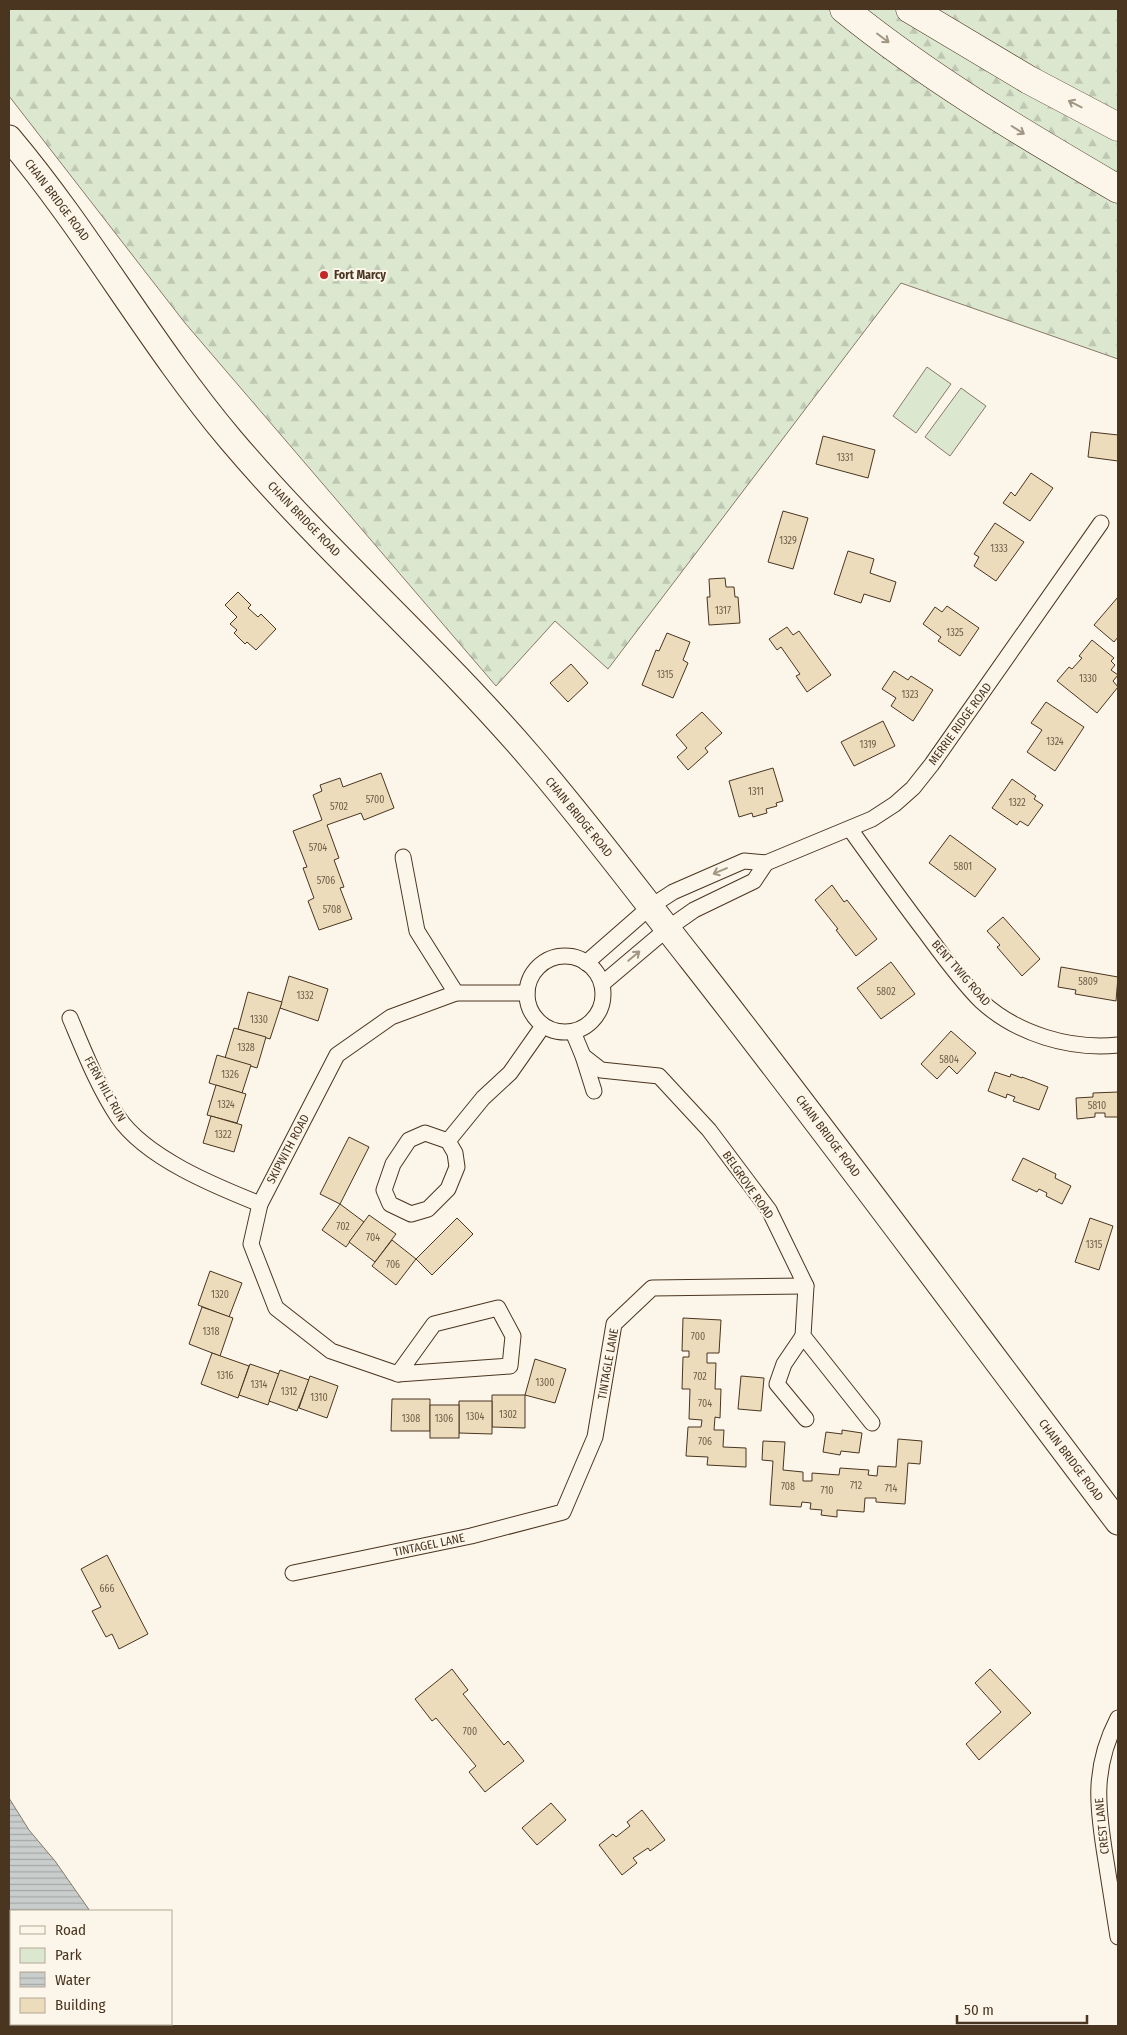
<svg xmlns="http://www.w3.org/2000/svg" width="1127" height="2035" viewBox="0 0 1127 2035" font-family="'Fira Sans Condensed',sans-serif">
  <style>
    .green { fill: #dce7d0; stroke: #887966 }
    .forest { fill: url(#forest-firs); stroke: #887966 }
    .water { fill: url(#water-rules); stroke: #887966 }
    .building { fill: #ecdcbc; stroke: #4a3520 }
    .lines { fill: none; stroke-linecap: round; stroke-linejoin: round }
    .street-casing { stroke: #4a3520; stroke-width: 17 }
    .primary-casing { stroke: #4a3520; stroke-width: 27 }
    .highway-casing { stroke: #4a3520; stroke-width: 29 }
    .street { stroke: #fbf6e9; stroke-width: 15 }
    .primary { stroke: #fbf6e9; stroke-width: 25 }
    .highway { stroke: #fbf6e9; stroke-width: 28 }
    .oneway { stroke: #a29684 }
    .poi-dot { fill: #c62828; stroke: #fbf6e9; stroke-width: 2 }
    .labels { text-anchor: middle; stroke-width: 4; stroke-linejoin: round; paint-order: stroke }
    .number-label { font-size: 10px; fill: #725f47 }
    .street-label { font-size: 12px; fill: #4a3520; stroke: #fbf6e9 }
    .poi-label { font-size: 12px; font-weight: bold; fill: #4a3520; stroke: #fbf6e9; text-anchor: start }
  </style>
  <defs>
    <pattern id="forest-firs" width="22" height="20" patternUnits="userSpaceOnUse" patternTransform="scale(1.25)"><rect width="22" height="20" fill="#dce7d0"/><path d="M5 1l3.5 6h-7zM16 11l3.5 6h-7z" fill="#bec7b2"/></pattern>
    <pattern id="water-rules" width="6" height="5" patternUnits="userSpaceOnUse" patternTransform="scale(1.25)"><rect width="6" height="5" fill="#c9cecd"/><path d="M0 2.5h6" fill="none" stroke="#a5a8a6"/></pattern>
  </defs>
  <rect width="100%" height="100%" fill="#fbf6e9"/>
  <g class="green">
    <path d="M927,367L951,384L916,433L893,416Z"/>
    <path d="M961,388L986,406L950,456L925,437Z"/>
  </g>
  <path class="forest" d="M9,9H1118V359L901,283L608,669L555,621L496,686L185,323L9,96Z"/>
  <path class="water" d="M9,1798L29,1830L55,1861L90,1911H11V2024H147L148,2026H9Z"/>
  <g class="building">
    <path d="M1091,432L1118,435V461L1088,457Z"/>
    <path d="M823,436L875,450L868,478L816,464Z"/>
    <path d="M1031,473L1053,488L1030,521L1003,503L1011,492L1015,496Z"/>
    <path d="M783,511L808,518L793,569L768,562Z"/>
    <path d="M995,523L1024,542L996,581L974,566L979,557L974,554Z"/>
    <path d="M848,551L874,559L870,573L896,582L890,602L864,594L861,603L834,594Z"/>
    <path d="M725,578L726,587H734L735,597H738L740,623L709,625L707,597H710L709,579Z"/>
    <path d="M238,592L251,605L248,608L258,617L261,614L276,629L256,650L247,642L245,644L234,633L237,630L230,624L237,617L225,605Z"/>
    <path d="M1118,597V637L1114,642L1094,625Z"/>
    <path d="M947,606L979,628L960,656L938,641L941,637L923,624L935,607L942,612Z"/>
    <path d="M787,627L793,635L799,631L831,675L807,692L796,676L800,674L781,647L777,650L769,639Z"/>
    <path d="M667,633L690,642L683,660L688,663L673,698L642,685L656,650L659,651Z"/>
    <path d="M1092,640L1114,658L1111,661L1115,665L1111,670L1118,675L1113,681L1118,687L1097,713L1057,681L1069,667L1072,669L1082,658L1079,656Z"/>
    <path d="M571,664L588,683L568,702L550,683Z"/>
    <path d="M894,671L908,680L911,676L933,690L913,721L891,706L896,698L882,689Z"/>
    <path d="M1046,702L1084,727L1055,771L1027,752L1042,730L1031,723Z"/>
    <path d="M702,712L722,733L705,748L708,752L688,770L677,757L687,748L676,735Z"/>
    <path d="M883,721L895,746L854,766L841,742Z"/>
    <path d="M773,768L783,801L776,803L777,806L766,809L767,813L753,817L752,813L739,817L729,781Z"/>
    <path d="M381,773L394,808L364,820L361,813L327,825L339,858L334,860L344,887L340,888L352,919L319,930L308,901L314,898L303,868L307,867L293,831L322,820L313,795L322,791L320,785L340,778L343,787Z"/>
    <path d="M1012,779L1036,796L1034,799L1043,805L1028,826L1020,821L1017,825L992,808Z"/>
    <path d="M950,835L996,869L975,897L929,863Z"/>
    <path d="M832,885L844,902L847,900L877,939L856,956L836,930L838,929L815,900Z"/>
    <path d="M1003,917L1040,959L1022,976L997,947L1000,945L987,931Z"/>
    <path d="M891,962L915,994L881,1019L857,988Z"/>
    <path d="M1061,967L1118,977L1116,1001L1075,994L1076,990L1058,987Z"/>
    <path d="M289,976L328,989L318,1021L280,1008Z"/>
    <path d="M248,992L282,1002L270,1039L238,1029Z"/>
    <path d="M234,1028L266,1037L257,1068L225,1058Z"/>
    <path d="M951,1031L976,1053L957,1074L949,1066L937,1079L921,1064Z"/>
    <path d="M217,1055L251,1065L242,1093L209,1083Z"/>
    <path d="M995,1072L1010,1077L1011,1074L1022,1078V1077L1048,1087L1039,1110L1013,1101L1015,1097L1007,1094L1006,1098L988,1091Z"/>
    <path d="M216,1085L246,1094L237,1123L207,1115Z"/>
    <path d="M1118,1092V1117H1105V1113H1095V1117L1077,1119L1076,1098L1093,1097V1093Z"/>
    <path d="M211,1116L242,1125L234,1152L203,1143Z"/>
    <path d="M349,1137L369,1147L340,1204L320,1194Z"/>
    <path d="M1023,1158L1056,1174L1055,1178L1071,1186L1062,1204L1046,1196L1047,1193L1039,1189L1037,1192L1012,1180Z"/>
    <path d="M340,1204L364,1222L346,1247L322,1230Z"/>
    <path d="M369,1215L396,1234L375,1262L349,1242Z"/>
    <path d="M457,1218L473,1234L432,1275L416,1259Z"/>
    <path d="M1090,1218L1113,1226L1099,1270L1075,1262Z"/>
    <path d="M392,1240L416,1259L396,1285L372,1266Z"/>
    <path d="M210,1271L242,1283L229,1317L198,1305Z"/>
    <path d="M202,1307L233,1318L220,1356L189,1344Z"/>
    <path d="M683,1318L721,1320L719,1353H707V1363H716L715,1389H721L720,1418L715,1417L714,1430H724L723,1447L746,1448V1467L707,1465L708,1457L686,1456L688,1427H701L702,1420L689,1419L690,1389H682L683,1357H689V1351H682Z"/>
    <path d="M212,1353L249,1366L238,1398L201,1384Z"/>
    <path d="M535,1359L566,1369L555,1403L525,1395Z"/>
    <path d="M250,1364L279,1374L268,1405L239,1395Z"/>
    <path d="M280,1370L309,1380L297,1411L269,1401Z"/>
    <path d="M310,1376L338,1386L327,1418L299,1408Z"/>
    <path d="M741,1376L764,1378L761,1411L738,1409Z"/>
    <path d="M492,1395H525V1428L492,1427Z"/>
    <path d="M392,1399H430V1431H391Z"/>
    <path d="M459,1401H492V1434L459,1433Z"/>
    <rect x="430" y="1405" width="29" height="33"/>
    <path d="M842,1430L862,1433L859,1453L841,1451L840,1455L823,1452L826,1432L842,1434Z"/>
    <path d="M898,1439L922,1441L920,1464L908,1463L905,1504L876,1502V1498H865L864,1512L837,1510V1517L821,1515L822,1510L810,1509L811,1503L802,1502L801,1507L770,1505L773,1461L762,1460L763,1441L785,1442L783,1470L803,1472V1481H812V1473L839,1475L840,1468L869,1470L868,1475L877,1476L878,1466L896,1467Z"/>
    <path d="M107,1555L148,1634L119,1649L112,1634L106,1637L92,1611L101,1607L81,1569Z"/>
    <path d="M452,1669L468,1690L463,1694L504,1745L508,1741L524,1761L485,1792L469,1772L476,1766L436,1718L432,1721L415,1699Z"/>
    <path d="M990,1669L1031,1713L979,1760L966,1744L1001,1712L975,1683Z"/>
    <path d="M551,1803L566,1820L537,1845L522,1828Z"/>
    <path d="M642,1810L665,1840L650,1851L648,1848L633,1858L637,1863L622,1875L599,1845L613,1834L616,1837L630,1826L627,1822Z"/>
  </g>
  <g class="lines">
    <defs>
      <g id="street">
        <path d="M850,829C875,864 900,899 926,933C943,956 961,981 981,1001C1017,1034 1070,1050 1118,1045"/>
        <path d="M403,857L417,931L456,993"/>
        <circle cx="565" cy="994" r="38"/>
        <path d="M586,963L650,907L673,892L744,861L766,863L872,819L895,804L913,788L932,764L1101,523"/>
        <path d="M602,984L667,929L694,910L754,881L766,863"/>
        <path d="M70,1018C84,1051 98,1087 118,1117C146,1158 215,1186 260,1204"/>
        <path d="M573,1032L583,1056L601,1070L659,1076L709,1130L769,1210L806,1286L803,1336L872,1423"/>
        <path d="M583,1056L594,1091"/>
        <path d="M448,1141L455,1153L457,1167L448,1189L428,1209L411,1214L390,1204L384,1190L393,1164L409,1140L425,1133L448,1141L483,1098L510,1073L543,1026"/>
        <path d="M498,1308L513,1336L510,1366L398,1374L434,1324Z"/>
        <path d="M803,1336L784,1364L777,1384L806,1419"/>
        <path d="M398,1374L331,1351L276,1308L251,1244L260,1204L337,1055L391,1017L456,993H527"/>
        <path d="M293,1573L471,1536L563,1512L595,1437L614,1324L652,1288L806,1286"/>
        <path d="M1118,1718C1092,1768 1097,1807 1106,1861C1110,1886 1114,1911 1118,1937"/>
      </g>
      <path id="primary" d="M9,138C90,234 150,344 231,440C325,551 436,647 531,758C587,823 639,893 692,960C837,1145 976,1335 1118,1522"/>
      <g id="highway">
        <path d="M844,9C929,78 1024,134 1118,189"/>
        <path d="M910,9L1029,80L1118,127"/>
      </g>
    </defs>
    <use href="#street" class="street-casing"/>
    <use href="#primary" class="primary-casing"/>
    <use href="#highway" class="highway-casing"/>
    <use href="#street" class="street"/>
    <use href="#primary" class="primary"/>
    <use href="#highway" class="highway"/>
  </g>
  <defs><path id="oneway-shaft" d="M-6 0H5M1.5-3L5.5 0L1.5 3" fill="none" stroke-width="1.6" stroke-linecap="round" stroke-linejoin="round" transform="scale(1.25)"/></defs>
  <g class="oneway">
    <use href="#oneway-shaft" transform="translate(883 38) rotate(37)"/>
    <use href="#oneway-shaft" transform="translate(1075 104) rotate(-153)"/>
    <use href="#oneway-shaft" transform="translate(1018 130) rotate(32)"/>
    <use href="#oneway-shaft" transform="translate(720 871) rotate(157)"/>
    <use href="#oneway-shaft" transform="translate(634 956) rotate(-40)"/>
  </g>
  <circle class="poi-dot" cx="324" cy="275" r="5"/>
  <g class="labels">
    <g class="number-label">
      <text x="845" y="461">1331</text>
      <text x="788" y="544">1329</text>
      <text x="999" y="552">1333</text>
      <text x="723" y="614">1317</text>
      <text x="955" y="636">1325</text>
      <text x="665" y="678">1315</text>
      <text x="1088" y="682">1330</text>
      <text x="910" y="698">1323</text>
      <text x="1055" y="745">1324</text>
      <text x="868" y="748">1319</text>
      <text x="756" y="795">1311</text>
      <text x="375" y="803">5700</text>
      <text x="1017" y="806">1322</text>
      <text x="339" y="810">5702</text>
      <text x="318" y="851">5704</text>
      <text x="963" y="870">5801</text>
      <text x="326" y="884">5706</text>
      <text x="332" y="913">5708</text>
      <text x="1088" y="985">5809</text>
      <text x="886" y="995">5802</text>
      <text x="305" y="999">1332</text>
      <text x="259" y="1023">1330</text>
      <text x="246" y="1051">1328</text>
      <text x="949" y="1063">5804</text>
      <text x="230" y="1078">1326</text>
      <text x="226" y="1108">1324</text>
      <text x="1097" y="1109">5810</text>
      <text x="223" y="1138">1322</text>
      <text x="343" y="1230">702</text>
      <text x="373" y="1241">704</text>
      <text x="1094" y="1248">1315</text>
      <text x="393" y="1268">706</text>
      <text x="220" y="1298">1320</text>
      <text x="211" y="1335">1318</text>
      <text x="698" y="1340">700</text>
      <text x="225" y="1379">1316</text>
      <text x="700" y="1380">702</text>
      <text x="545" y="1386">1300</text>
      <text x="259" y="1388">1314</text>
      <text x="289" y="1395">1312</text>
      <text x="319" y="1401">1310</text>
      <text x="705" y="1407">704</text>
      <text x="508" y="1418">1302</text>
      <text x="475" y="1420">1304</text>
      <text x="411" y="1422">1308</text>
      <text x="444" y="1422">1306</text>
      <text x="705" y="1445">706</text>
      <text x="856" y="1489">712</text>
      <text x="788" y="1490">708</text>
      <text x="891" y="1492">714</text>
      <text x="827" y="1494">710</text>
      <text x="107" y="1592">666</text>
      <text x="470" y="1735">700</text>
    </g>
    <g class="street-label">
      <text transform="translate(57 200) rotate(53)" y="4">CHAIN BRIDGE ROAD</text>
      <text transform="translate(304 519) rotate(46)" y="4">CHAIN BRIDGE ROAD</text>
      <text transform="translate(960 724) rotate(-54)" y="4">MERRIE RIDGE ROAD</text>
      <text transform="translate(579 817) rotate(51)" y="4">CHAIN BRIDGE ROAD</text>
      <text transform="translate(961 973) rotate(49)" y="4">BENT TWIG ROAD</text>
      <text transform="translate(105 1089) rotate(61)" y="4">FERN HILL RUN</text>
      <text transform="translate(828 1136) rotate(53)" y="4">CHAIN BRIDGE ROAD</text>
      <text transform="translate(288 1149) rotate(-62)" y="4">SKIPWITH ROAD</text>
      <text transform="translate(748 1185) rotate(55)" y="4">BELGROVE ROAD</text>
      <text transform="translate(608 1364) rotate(-80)" y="4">TINTAGLE LANE</text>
      <text transform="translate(1071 1460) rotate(53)" y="4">CHAIN BRIDGE ROAD</text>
      <text transform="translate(429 1545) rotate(-12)" y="4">TINTAGEL LANE</text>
      <text transform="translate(1102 1826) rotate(-96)" y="4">CREST LANE</text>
    </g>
    <g class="poi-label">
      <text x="334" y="279">Fort Marcy</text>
    </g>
  </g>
  <rect width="1127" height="2035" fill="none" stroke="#4a3520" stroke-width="20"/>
  <rect x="10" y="1910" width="162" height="115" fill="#fbf6e9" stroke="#b4a999"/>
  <rect x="20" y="1926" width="25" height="8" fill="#fbf6e9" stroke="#b4a999"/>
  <text x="55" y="1935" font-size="15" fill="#4a3520">Road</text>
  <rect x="20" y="1948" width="25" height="15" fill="#dce7d0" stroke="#b4a999"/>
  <text x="55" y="1960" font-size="15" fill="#4a3520">Park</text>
  <rect x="20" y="1972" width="25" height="15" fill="url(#water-rules)" stroke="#b4a999"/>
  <text x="55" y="1985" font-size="15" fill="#4a3520">Water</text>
  <rect x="20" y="1998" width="25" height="15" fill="#ecdcbc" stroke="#b4a999"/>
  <text x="55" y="2010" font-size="15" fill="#4a3520">Building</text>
  <path d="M957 2015v8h130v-8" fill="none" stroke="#4a3520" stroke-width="2.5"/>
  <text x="964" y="2015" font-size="15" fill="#4a3520" stroke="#fbf6e9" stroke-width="4" paint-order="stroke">50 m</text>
</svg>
